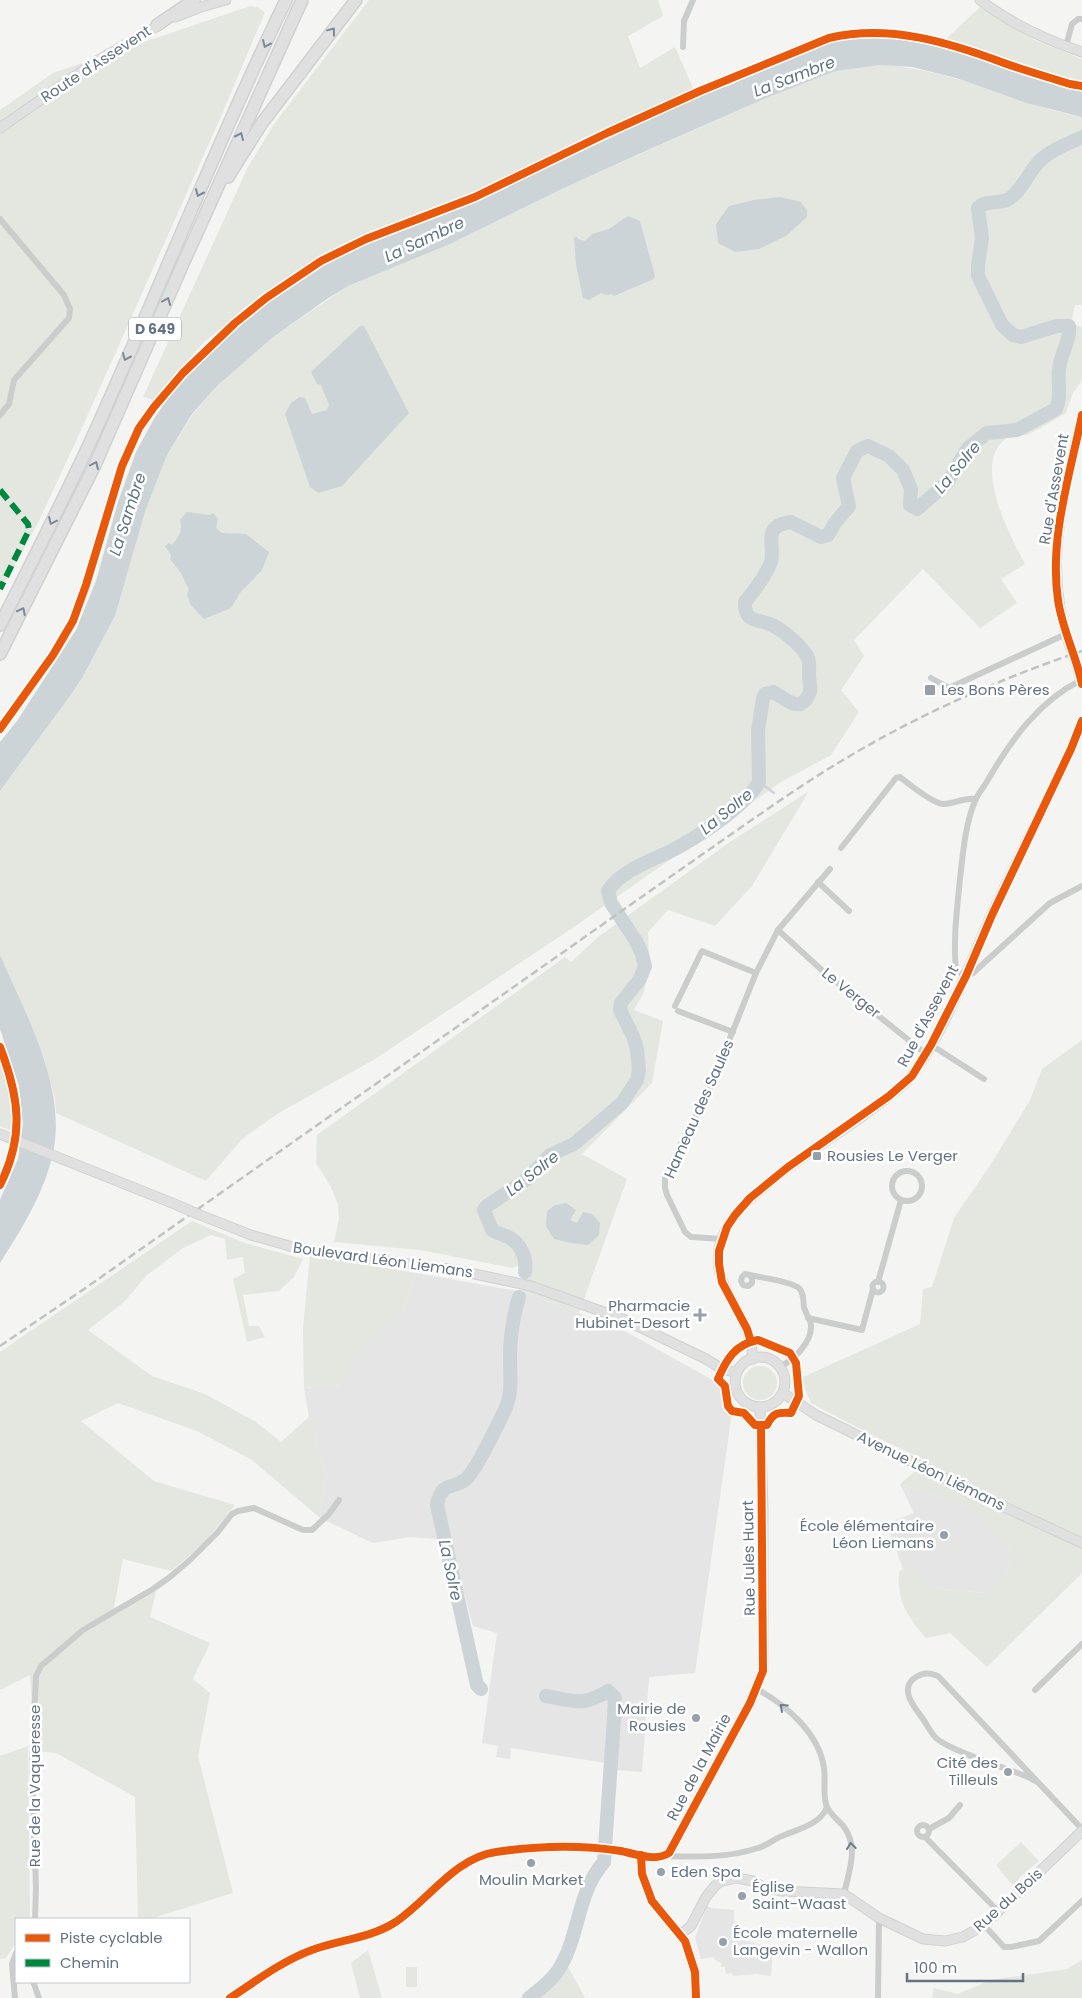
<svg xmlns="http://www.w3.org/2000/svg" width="1082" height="1998" viewBox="0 0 1082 1998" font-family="Poppins,sans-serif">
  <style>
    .built { fill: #e4e5e4 }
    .green { fill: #e3e7e0 }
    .water { fill: #ccd4d7 }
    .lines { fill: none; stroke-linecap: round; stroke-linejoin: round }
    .stream { stroke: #ccd4d7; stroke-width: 2.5 }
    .river { stroke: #ccd4d7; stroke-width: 14 }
    .secondary-casing { stroke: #d0d2d2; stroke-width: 11 }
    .highway-casing { stroke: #d0d1d1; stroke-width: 14 }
    .street { stroke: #cbcdcd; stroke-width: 6 }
    .secondary { stroke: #e0e0e0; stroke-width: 9 }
    .highway { stroke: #e0e0e0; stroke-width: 11 }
    .rail { stroke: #c1c3c3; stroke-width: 2.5; stroke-dasharray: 8 4; stroke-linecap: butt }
    .secondary-bridge-casing { stroke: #d0d2d2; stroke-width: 11; stroke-linecap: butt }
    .secondary-bridge { stroke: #e0e0e0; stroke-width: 9 }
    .quiet { stroke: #00873e; stroke-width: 6; stroke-dasharray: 12 6; stroke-linecap: butt }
    .cycleway-casing { stroke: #fff; stroke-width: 11 }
    .cycleway { stroke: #e8590c; stroke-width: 8 }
    .oneway { stroke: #7c8996 }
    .oneway2 { stroke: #6d7c8a }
    .poi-dot { fill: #96a0aa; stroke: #fff; stroke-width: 2 }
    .labels { text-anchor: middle; stroke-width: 5; stroke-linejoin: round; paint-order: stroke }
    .shield { fill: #fff; stroke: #929da8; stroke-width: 1 }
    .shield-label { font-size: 14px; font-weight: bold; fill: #637383 }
    .street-label { font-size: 15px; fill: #637383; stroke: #fff }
    .poi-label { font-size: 15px; fill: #637383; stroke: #fff; text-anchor: start }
    .water-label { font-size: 16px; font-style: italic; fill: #5f7580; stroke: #fff }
  </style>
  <rect width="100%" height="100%" fill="#f4f4f2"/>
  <g class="built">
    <path d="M416,1273L523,1292L621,1329L727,1388L733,1405L695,1673L649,1677L642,1772L617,1770L606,1763L511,1748L510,1759L496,1757L498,1746L482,1743L497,1633L473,1626L451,1544L437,1539L410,1537L373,1543L320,1518L326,1473L309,1417L304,1388L341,1384L352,1360L404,1309Z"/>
    <path d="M900,1484L966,1505L1009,1547L1010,1570L986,1593L932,1588L903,1569L887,1523L914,1513Z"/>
    <path d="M707,1906L711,1908L734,1910L735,1937L773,1949L771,1976L757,1974L733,1976L732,1973L726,1974L725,1967H721V1963L714,1959V1957L701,1959L695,1938Z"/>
  </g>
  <g class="green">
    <path d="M369,0H658L663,16L628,36L640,68L675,47L697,97L688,92L473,193L403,220L330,252L267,291L204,342L153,400L143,397L248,167L274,124Z"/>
    <path d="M250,6L258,7L265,12L222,114L77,439L38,523L0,591V110L53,73Z"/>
    <path d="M980,7L1034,40L1082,59V88L1030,76L939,46Z"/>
    <path d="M880,65C931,67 978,86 1026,102C1044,108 1063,113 1082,117V305H1075L1071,324L1082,327V376L1081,382L1073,393L1066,413C1057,418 1034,433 1026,435C1018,436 1011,434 1004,440C973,466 1010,536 1025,564L1001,579L1017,603L980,628L923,569L854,640L864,656L841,690L859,712L831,755L781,782L571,929L375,1059L277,1114L242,1139L206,1181L56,1113L55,1099L44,1058L0,955V791L70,696L82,678L115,616L145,512L161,470L167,455L193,414L217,386L272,338L348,286L450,244L564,188L771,96L836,71Z"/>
    <path d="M809,791L752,886L715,926L668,910L648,932L649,964L644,992L634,1010L663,1021L652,1083L582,1154L627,1179L579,1313L523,1292L530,1262L512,1268L420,1250L334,1242L339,1219L338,1205L331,1187L316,1163L317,1135L565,957L571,962L598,937L727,844Z"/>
    <path d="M1082,1040V1573L987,1667L950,1633L926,1638C907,1615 897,1603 899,1572L907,1565L932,1588L986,1593L1010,1570L1009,1547L966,1505L900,1484L927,1461L870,1434L811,1403L801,1378L920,1324L923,1289L932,1287L954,1218L991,1164L1030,1100L1042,1069Z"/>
    <path d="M0,1056C9,1081 15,1105 14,1132L0,1126Z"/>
    <path d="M192,1221L245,1243L303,1259L294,1277L279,1291L243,1295L249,1326H259L265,1337L247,1342L233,1279L245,1273L243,1257L227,1260L225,1239L211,1235L183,1248L147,1275L124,1302L88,1330L152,1376L205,1394L256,1422L281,1442L309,1417L326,1473L320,1518L252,1460L197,1431L118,1403L81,1421L154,1481L235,1505L204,1543L171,1571L123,1559L114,1608L156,1591L150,1617L210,1643L193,1679L210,1693L198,1756L233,1893L150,1919H138L135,1797L56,1753L35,1751L30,1675L0,1690V1352Z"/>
    <path d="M310,1256L416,1273L404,1309L353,1360L341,1384L304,1388L303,1328Z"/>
    <circle cx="760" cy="1383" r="17"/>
    <path d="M28,1746L30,1919H16V1942L6,1958L0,1959V1756Z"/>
    <path d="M1021,1842L1039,1861L1020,1877L1014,1887L996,1865Z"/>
    <path d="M368,1950L382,1998H360L351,1963Z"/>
    <path d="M561,1954L585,1998H524L554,1969Z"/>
    <path d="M1082,1960V1998H932L934,1988L958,1994L991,1980L1067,1969Z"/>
    <rect x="406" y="1967" width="11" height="20"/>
  </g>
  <g class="water">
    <path d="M859,37L895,39L939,46L1030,76L1082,88V117L1027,103L956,78L912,67L880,65L836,71L771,96L639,154L564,188L450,244L348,286L327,299L272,338L217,386L192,414L167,455L161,470L145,512L115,616L82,678L70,696L0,791V742L17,721L76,630L96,581L118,502L136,452L155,417L172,393L195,368L256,311L331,261L377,239L477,200L706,93L731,85L757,71L830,41Z"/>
    <path d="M780,197L801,202L807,211V217L786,236L759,249L735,252L718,243L716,224L729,206L754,200Z"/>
    <path d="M628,216L640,221L655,276L654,279L614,296L611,294L606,295L601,293L589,300L583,298L576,265L574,238L577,237L578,239L585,241L592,234L609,229Z"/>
    <path d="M360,326H364L409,413L342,486L318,493L310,487L285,414L291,403L299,397L305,398L312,414L327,410L329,405L321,385L317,384L311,372Z"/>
    <path d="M187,512L210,515L213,513L218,519L216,528L222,533L246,534L269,552L262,570L240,593L231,608L204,619L190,604L187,594L189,590L181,573L170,559L171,555L165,546L169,543L172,545C179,536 183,531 180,520Z"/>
    <path d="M0,955C27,1018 72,1095 50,1165C40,1200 19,1233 0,1263V1200L18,1159L23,1124L19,1086L0,1029Z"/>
    <path d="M566,1203L576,1210L570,1220L577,1223L583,1212L592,1214L600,1223L599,1235L588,1245L571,1243L554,1239L546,1226L547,1211L555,1205Z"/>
  </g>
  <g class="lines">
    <path class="stream" d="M759,782L774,793"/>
    <g class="river">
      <path d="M525,1272C527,1258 521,1242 506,1236C501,1234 497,1233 492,1230L484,1210L487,1206L527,1179L550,1155L574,1144L622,1103L637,1080L639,1070L637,1049L633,1036L620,1010L621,1003L640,979L645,966L642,954L636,941L611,903L608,891C618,873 651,860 669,852C695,839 745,807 759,782L758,731L763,698L765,694L773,692C785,698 799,714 808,696C812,691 810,684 809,677C809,671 810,664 808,658C803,647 785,632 774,626C761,618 744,625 745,602C754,591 766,576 771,562C776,546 760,526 791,522L821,537L828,535L835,523L849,506L843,478L857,451L868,446L889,456L903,470L911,489L910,505L917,509L947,483L968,448L987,433L1017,430L1056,409C1062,396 1057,383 1059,369C1060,355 1071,340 1069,326H1057L1021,337L1013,335L1002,325L978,276V265L982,238L978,208C985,200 997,204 1007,200C1022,193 1030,167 1044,157C1055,148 1070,143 1082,137"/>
      <path d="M481,1689L477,1685L437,1505C441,1479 456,1491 468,1477C478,1466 493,1434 500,1420C514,1394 510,1384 510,1357C510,1336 513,1317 519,1297"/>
      <path d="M529,1998C539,1990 550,1982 557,1972C580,1939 576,1893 604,1862L614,1718L615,1698L608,1691C581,1707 575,1701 546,1696"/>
    </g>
    <defs>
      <g id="secondary">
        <path d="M980,0C1010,23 1046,40 1082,52"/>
        <path d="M175,17L201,7L226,0"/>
        <path d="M0,128L95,62L161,24"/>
        <path d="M1070,646C1041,565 1065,495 1082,415"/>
        <path d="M1076,663L1082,684"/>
        <path d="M0,1134L177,1205"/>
        <path d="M200,1215L251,1235L293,1247L326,1253L456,1270L531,1286L623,1319L706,1359L722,1369L737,1373"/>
        <circle cx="760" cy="1382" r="25"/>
        <path d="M753,1359C752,1350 751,1341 748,1333C736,1300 708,1277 722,1238C731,1213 752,1197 771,1181C814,1146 863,1120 905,1083C913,1076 919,1065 925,1056C952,1012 970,963 991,916C1017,860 1045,805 1071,749L1082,721"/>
        <path d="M783,1393L816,1415L983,1497L1082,1543"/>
        <path d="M641,1855L642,1874L652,1901L685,1941L695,1972L696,1998"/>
        <path d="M681,1934L691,1926L706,1897L715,1886L719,1882L737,1878L753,1881L763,1887L781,1891L844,1894L879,1918L923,1939L945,1941L963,1937L984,1925L1082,1831"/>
        <path d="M230,1998C256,1981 282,1961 312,1950C339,1940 370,1938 394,1923C428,1901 454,1858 496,1852C536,1846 581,1845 621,1851C636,1854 655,1862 669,1853L750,1703L763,1671V1511L760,1407"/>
      </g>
      <g id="highway">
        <path d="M157,25L194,0"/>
        <path d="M228,177L262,123L356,0"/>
        <path d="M0,625C30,566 59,508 87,449C155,300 215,147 286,0"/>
        <path d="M0,654L95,465L182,266L302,0"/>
      </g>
    </defs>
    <use href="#secondary" class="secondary-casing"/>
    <use href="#highway" class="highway-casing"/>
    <g class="street">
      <path d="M1066,46L1072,24L1078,19H1082"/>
      <path d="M683,47L684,21L693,0"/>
      <path d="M0,219L64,295L70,309L69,318L14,380L9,404L0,415"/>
      <path d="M931,678L949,688L1066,634"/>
      <path d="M1081,680C1039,702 1013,737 989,778C985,786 978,793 975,801C965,825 963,853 960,879C957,909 953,940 956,970L966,976L973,973L1050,903L1082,886"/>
      <path d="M841,848L896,778L900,777C909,784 933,804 944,804C955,804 963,797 976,799"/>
      <path d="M818,882L849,911"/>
      <path d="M778,930L830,869"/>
      <path d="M675,1006L702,951L756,973"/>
      <path d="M678,1011L733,1032"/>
      <path d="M931,1045L984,1079"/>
      <circle cx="907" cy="1186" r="15"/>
      <path d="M722,1239L691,1237L685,1232L667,1195L665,1188V1178L691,1122L702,1108L756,973L778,930L825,973L926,1054"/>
      <path d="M750,1275L752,1279V1283L748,1286L743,1285L741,1281L742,1277L745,1274L750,1275C762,1278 790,1281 799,1288C804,1293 803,1300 804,1307C805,1313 810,1318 811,1325C812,1343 794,1359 780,1367"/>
      <circle cx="878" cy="1287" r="5.5"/>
      <path d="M878,1282L901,1200"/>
      <path d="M808,1318L862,1330L873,1289"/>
      <path d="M757,1689C786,1705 819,1733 824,1768C826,1780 822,1796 827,1807C830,1814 839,1821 844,1827C859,1847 849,1871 844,1894"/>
      <path d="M1035,1690L1082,1644"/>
      <path d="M1037,1782L1028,1777C1009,1769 948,1750 936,1738C931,1733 927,1725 923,1719C914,1707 898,1688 916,1677C924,1672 930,1673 938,1676L1082,1829"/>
      <circle cx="923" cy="1831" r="6"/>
      <path d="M929,1829L949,1818L960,1805"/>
      <path d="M925,1837L998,1911"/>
      <path d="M665,1856C696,1857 728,1858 758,1848C766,1846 774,1839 782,1836C798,1829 820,1825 827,1807"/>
      <path d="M35,1919L36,1888L32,1762L36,1676L41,1666L83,1630L153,1589L170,1577L191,1559L217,1533L232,1514L238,1511L254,1508L303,1530H312L329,1514L339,1500"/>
      <path d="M984,1925L1004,1947H1011L1039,1941L1082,1901"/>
      <path d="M34,1984L39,1998"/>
      <path d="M15,1998L12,1964L16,1953"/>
      <path d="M878,1998L879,1918"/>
    </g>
    <use href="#secondary" class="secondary"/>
    <use href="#highway" class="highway"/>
    <path class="rail" d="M0,1346L87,1287L707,851C752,820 796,788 843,760C918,715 999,679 1082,651"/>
    <defs>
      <g id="secondary-bridge">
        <path d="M1070,646L1076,663"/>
        <path d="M177,1205L200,1215"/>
      </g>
    </defs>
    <use href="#secondary-bridge" class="secondary-bridge-casing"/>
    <use href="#secondary-bridge" class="secondary-bridge"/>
    <path class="quiet" d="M0,490L28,524L29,530L0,589"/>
    <defs>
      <g id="cycleway">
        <path d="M1082,415C1070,475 1049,538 1058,600C1062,629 1076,655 1082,684"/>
        <path d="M0,729L53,655L73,621L86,585L122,466L139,428L154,407L183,373L235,323L266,298L321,261L366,239L475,197L607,133L700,91L829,38C889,24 948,42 1004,63C1026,71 1048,77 1070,84L1082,86"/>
        <path d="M0,1047C19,1097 25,1135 0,1185"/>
        <path d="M758,1340L790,1353L796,1363L799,1396L791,1413C777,1412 773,1413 767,1425H755L744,1413L732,1411L728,1406L725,1386L718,1379C726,1360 735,1344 758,1340Z"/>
        <path d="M751,1342L747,1329L722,1282L719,1264V1251L727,1227L735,1215L750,1198L788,1167L889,1096L912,1076L931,1045L966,976L992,915L1071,749L1082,721"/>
        <path d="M641,1855L642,1874L652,1901L685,1941L695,1972L696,1998"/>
        <path d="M230,1998C256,1981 282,1961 312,1950C339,1940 370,1938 394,1923C428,1901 454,1858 496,1852C536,1846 581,1845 621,1851C636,1854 655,1862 669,1853L750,1703L763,1671L761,1425"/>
      </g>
    </defs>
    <use href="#cycleway" class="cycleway-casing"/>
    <use href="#cycleway" class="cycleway"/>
  </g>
  <defs><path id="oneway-chevron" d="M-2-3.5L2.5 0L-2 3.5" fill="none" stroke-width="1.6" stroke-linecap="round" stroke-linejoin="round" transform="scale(1.25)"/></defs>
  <g class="oneway">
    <use href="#oneway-chevron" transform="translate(332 31) rotate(-53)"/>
    <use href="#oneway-chevron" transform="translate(266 44) rotate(114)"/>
    <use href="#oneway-chevron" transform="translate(240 136) rotate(-66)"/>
    <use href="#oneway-chevron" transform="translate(199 193) rotate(114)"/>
    <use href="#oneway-chevron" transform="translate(167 301) rotate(-67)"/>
    <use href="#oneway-chevron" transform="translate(126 357) rotate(114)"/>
    <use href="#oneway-chevron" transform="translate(95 465) rotate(-65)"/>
    <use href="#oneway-chevron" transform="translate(52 521) rotate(115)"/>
    <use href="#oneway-chevron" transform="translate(22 611) rotate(-63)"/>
  </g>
  <g class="oneway2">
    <use href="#oneway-chevron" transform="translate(783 1707) rotate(-138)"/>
    <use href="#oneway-chevron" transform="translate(851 1846) rotate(-97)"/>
  </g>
  <g class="poi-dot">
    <rect x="924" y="684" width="12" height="12" rx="2.5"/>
    <rect x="812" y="1151" width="10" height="10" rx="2.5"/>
    <path d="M697.5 1307.5h5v5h5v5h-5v5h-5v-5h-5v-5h5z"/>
    <circle cx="944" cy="1535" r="5"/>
    <circle cx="696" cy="1718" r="5"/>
    <circle cx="1008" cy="1772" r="5"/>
    <circle cx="531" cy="1863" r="5"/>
    <circle cx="661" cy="1872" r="5"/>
    <circle cx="742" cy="1896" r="5"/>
    <circle cx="723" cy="1942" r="5"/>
  </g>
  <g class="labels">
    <rect class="shield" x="129" y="317.5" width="52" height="23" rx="4"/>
    <g class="shield-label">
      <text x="155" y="334">D 649</text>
    </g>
    <g class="street-label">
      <text transform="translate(96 64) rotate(-33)" y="5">Route d'Assevent</text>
      <text transform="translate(1054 489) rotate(-80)" y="5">Rue d'Assevent</text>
      <text transform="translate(851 993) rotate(39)" y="5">Le Verger</text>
      <text transform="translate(928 1016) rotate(-62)" y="5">Rue d'Assevent</text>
      <text transform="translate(699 1109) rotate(-66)" y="5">Hameau des Saules</text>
      <text transform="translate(383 1260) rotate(8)" y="5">Boulevard Léon Liemans</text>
      <text transform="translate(931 1471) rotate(26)" y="5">Avenue Léon Liémans</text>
      <text transform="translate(749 1558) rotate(-91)" y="5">Rue Jules Huart</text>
      <text transform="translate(699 1767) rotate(-62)" y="5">Rue de la Mairie</text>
      <text transform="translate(35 1786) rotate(-90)" y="5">Rue de la Vaqueresse</text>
      <text transform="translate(1008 1900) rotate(-42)" y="5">Rue du Bois</text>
    </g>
    <g class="poi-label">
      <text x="941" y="695">Les Bons Pères</text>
      <text x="827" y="1161">Rousies Le Verger</text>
      <text x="690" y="1311" text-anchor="end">Pharmacie<tspan x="690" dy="17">Hubinet-Desort</tspan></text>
      <text x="934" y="1531" text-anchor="end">École élémentaire<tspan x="934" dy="17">Léon Liemans</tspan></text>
      <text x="686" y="1714" text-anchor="end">Mairie de<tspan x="686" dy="17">Rousies</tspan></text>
      <text x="998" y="1768" text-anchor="end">Cité des<tspan x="998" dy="17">Tilleuls</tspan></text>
      <text x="671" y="1877">Eden Spa</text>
      <text x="531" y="1885" text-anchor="middle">Moulin Market</text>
      <text x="752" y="1892">Église<tspan x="752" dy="17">Saint-Waast</tspan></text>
      <text x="733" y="1938">École maternelle<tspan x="733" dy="17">Langevin - Wallon</tspan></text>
    </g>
    <g class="water-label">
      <text transform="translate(794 76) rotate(-21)" y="6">La Sambre</text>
      <text transform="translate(424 239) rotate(-25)" y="6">La Sambre</text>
      <text transform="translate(957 467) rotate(-50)" y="6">La Solre</text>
      <text transform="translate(127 514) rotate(-72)" y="6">La Sambre</text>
      <text transform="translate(726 811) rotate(-39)" y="6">La Solre</text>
      <text transform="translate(532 1173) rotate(-38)" y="6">La Solre</text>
      <text transform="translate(451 1570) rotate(78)" y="6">La Solre</text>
    </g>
  </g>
  <rect x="15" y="1918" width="175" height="65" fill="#ffffff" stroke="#c1c7cd"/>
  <rect x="25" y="1934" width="25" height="8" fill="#e8590c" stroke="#c1c7cd"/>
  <text x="60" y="1943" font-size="15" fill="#637383">Piste cyclable</text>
  <rect x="25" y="1959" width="25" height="8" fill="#00873e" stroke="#c1c7cd"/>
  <text x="60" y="1968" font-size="15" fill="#637383">Chemin</text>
  <path d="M907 1973v8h116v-8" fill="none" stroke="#637383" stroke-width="2.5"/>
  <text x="914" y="1973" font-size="15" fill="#637383" stroke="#ffffff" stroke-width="4" paint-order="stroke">100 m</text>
</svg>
